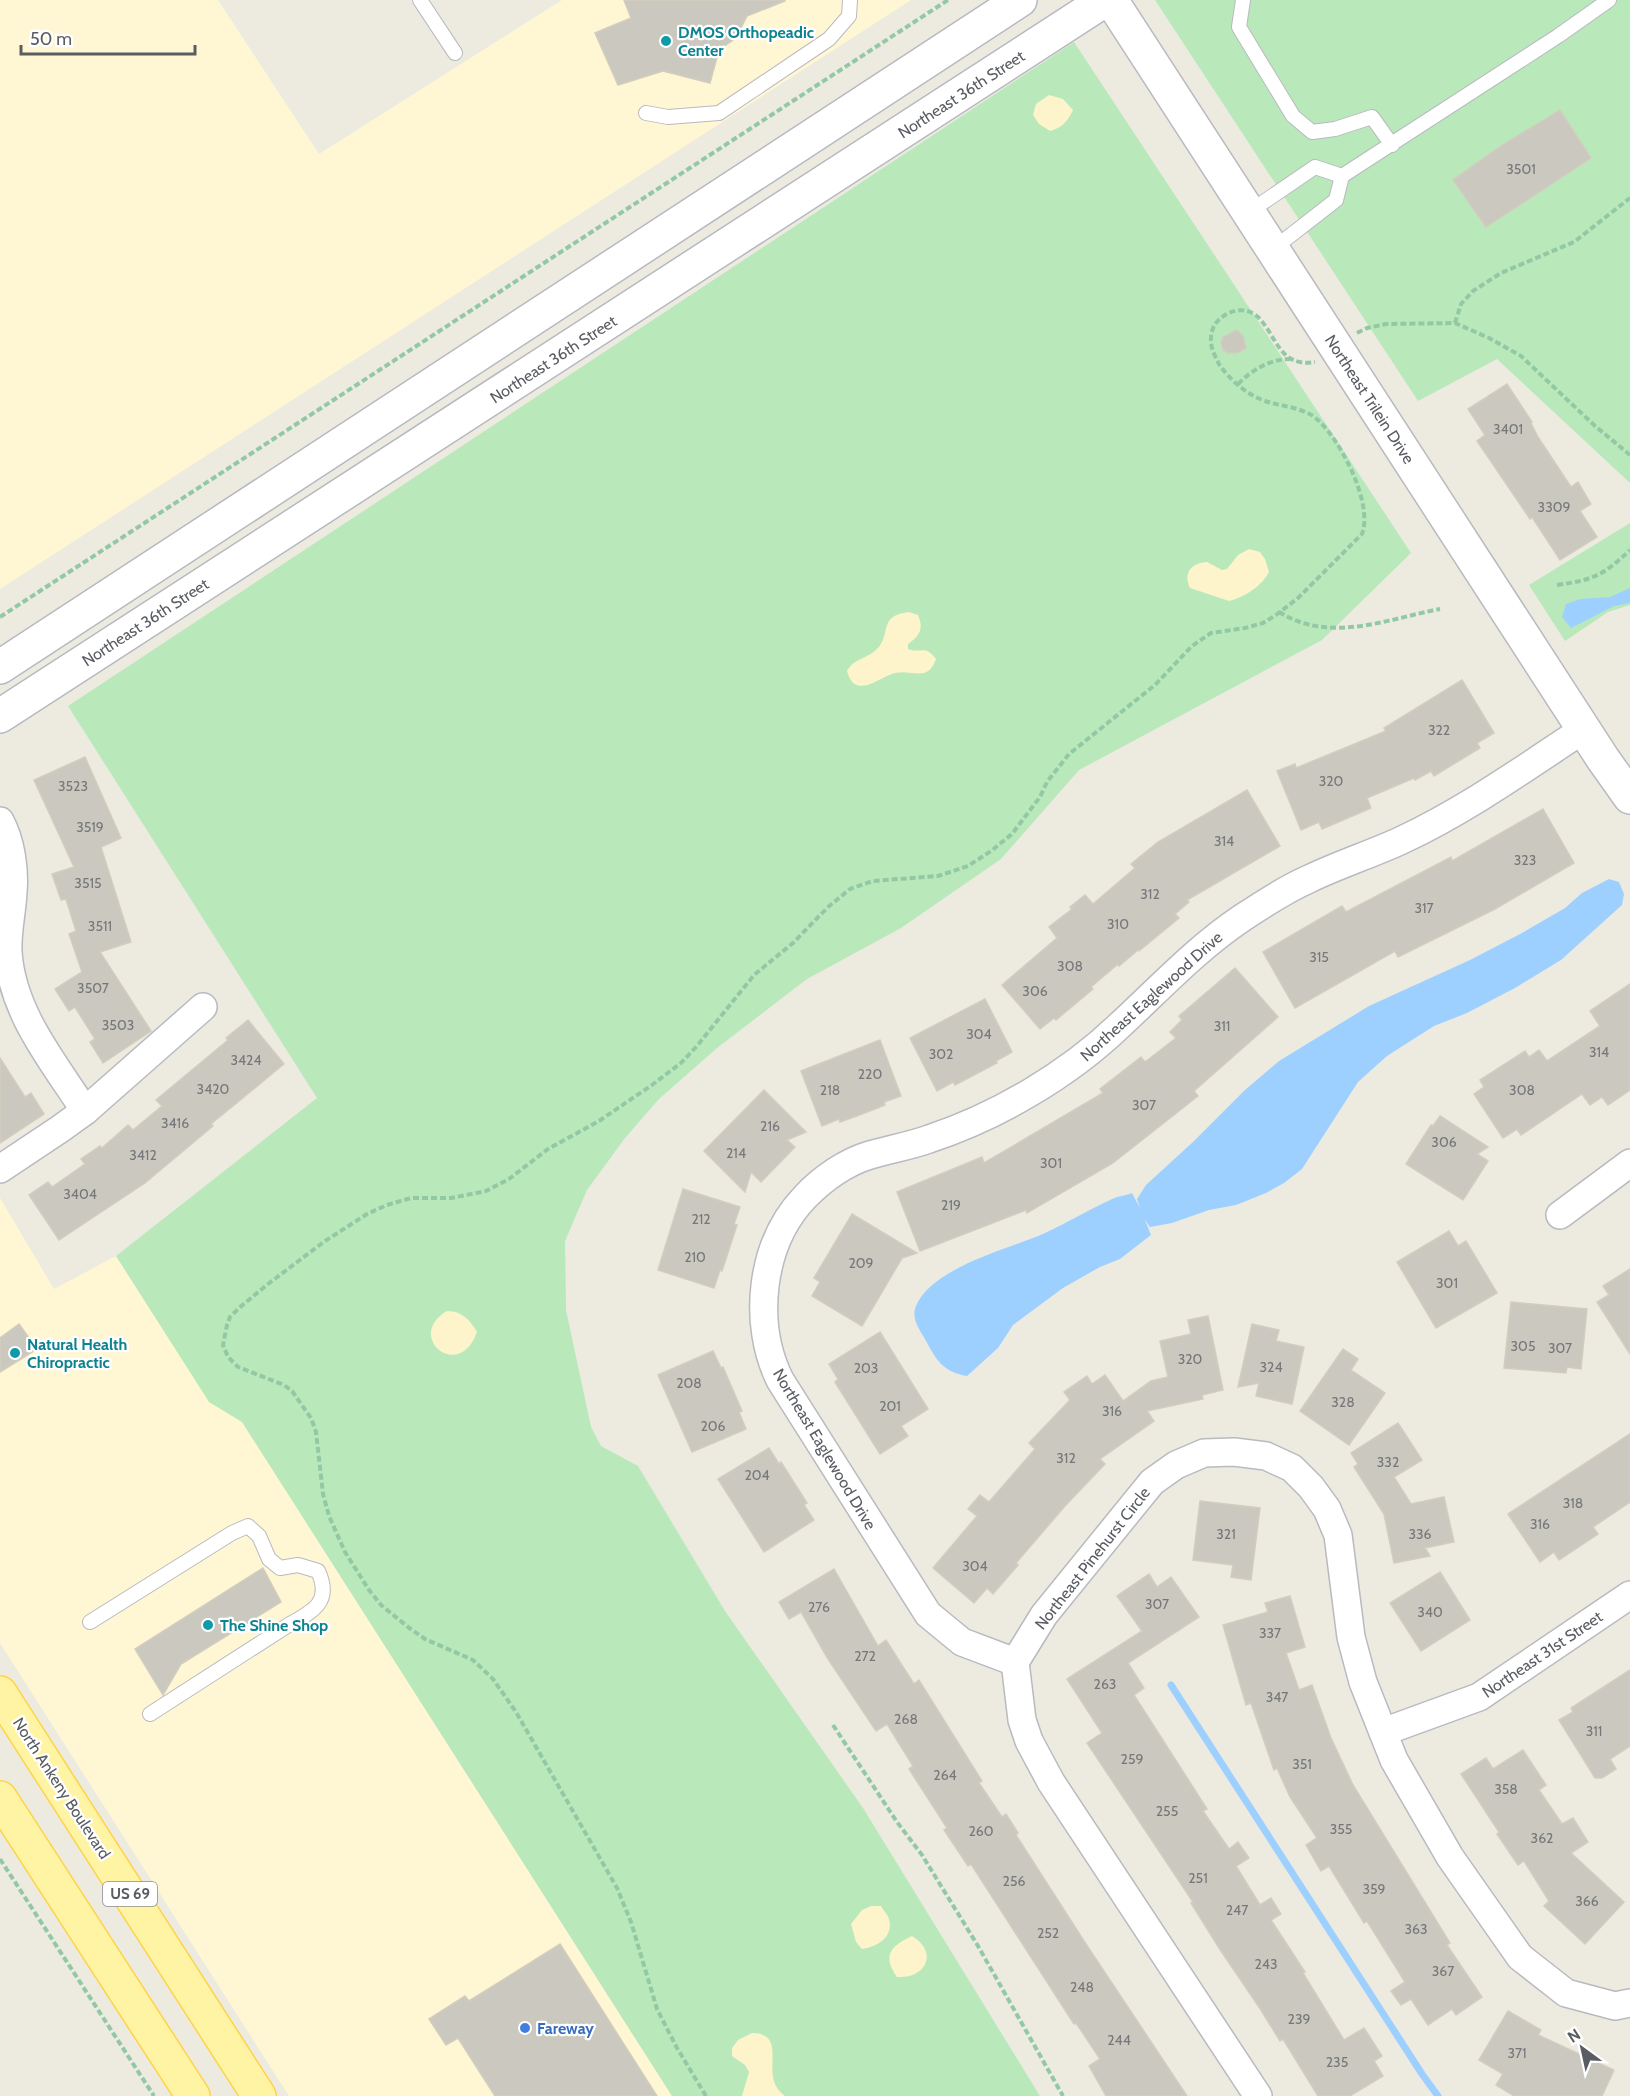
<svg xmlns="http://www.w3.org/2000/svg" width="1630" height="2096" viewBox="0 0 1630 2096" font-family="Cabin,sans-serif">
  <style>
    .commercial { fill: #fff7d3 }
    .green { fill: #b9e8bb }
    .sand { fill: #fdf4cb }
    .water { fill: #9ed0ff }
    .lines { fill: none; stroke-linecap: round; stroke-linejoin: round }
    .stream { stroke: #9ed0ff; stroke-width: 7 }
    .building { fill: #cac8bf; stroke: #d2cdbe; stroke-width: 1.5 }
    .service-casing { stroke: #b8bac0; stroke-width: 16 }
    .minor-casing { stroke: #b8bac0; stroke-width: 30 }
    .tertiary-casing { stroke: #b8bac0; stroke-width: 36 }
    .secondary-casing { stroke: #b6b9c0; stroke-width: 36 }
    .primary-casing { stroke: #fed348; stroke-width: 36 }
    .path { stroke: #92c9a4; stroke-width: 4; stroke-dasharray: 6 3; stroke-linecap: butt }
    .service { stroke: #fff; stroke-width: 14 }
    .minor { stroke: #fff; stroke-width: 27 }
    .tertiary { stroke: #fff; stroke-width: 33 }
    .secondary { stroke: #fff; stroke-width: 33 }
    .primary { stroke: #fff4a3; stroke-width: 33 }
    .culture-dot { fill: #0f9aa8; stroke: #fff; stroke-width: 2 }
    .shop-dot { fill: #3f7fe0; stroke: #fff; stroke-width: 2 }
    .labels { text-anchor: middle; stroke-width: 4.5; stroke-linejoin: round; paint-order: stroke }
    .number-label { font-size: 14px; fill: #757779 }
    .shield { fill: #fff; stroke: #8b8d91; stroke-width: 1.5 }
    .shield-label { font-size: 15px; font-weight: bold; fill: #595c62 }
    .culture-label { font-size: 16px; font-weight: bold; fill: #0d838f; stroke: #fff; text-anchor: start }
    .street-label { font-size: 16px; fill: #595c62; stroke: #fff }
    .shop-label { font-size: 16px; font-weight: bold; fill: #366cbe; stroke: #fff; text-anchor: start }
  </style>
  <rect width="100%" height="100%" fill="#edebe0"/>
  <g class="commercial">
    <path d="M0,0H218L319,154L562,0H911L0,589Z"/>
    <path d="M0,1198L54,1289L116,1256L209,1401L242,1422L672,2096H289L0,1643Z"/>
  </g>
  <g class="green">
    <path d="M1155,0H1630V483L1497,359L1418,401Z"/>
    <path d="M1074,42L1411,553L1322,640L1079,770L1001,859L901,928L807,979L717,1048L659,1099L625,1138L587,1190L565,1241L566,1310L591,1427L601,1446L638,1466L725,1611L863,1808L1040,2096H672L242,1422L209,1402L116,1256L317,1098L68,706Z"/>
    <path d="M1630,523V605L1608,612L1565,641L1529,585Z"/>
  </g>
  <g class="sand">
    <path d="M1049,95L1063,99L1073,110C1067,122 1063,127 1050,131L1039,124L1033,115L1036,104Z"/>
    <path d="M1249,549L1260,552L1265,559L1269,572C1262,586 1245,597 1229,601L1190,588C1183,573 1191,563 1207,562L1222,570L1227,569L1238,555Z"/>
    <path d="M909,612L918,615C924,628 920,636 908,644V649C921,654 925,644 936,659C928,683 912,669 895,673C879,677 855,701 847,671C854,658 867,659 877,649C892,634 877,616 909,612Z"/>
    <path d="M447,1311C462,1311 470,1320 477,1332C459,1383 404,1336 447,1311Z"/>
    <path d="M871,1906H881C883,1910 888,1915 889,1919C894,1937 877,1947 862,1949L856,1942L851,1924L862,1910Z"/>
    <path d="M912,1936C939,1952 926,1979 897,1977C882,1956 890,1946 912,1936Z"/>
    <path d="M752,2033C783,2033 768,2062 774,2081C776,2088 780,2092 785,2096H742L749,2072L745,2065L732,2056V2048L738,2040Z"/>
  </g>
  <g class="water">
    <path d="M1630,588V603L1614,606L1571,628L1562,617L1566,604L1580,599L1610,597Z"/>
    <path d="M1609,879L1619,882L1624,894L1622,905L1561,960L1515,988L1467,1013L1434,1026L1387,1056L1358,1082L1302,1169L1284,1183L1266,1193L1236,1205L1209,1210L1172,1223L1150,1227L1145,1220L1151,1235L1120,1259L1100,1267L1063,1288L1013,1325L998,1348L967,1376C943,1372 936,1360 925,1339C919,1329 911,1318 916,1306C932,1267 1010,1249 1045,1233C1067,1223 1088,1210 1110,1200C1117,1196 1125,1196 1132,1193L1140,1208L1137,1199L1146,1185L1194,1141L1245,1090L1279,1061L1369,1006L1470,960L1522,933L1565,908L1582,893Z"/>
  </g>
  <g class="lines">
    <path class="stream" d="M1171,1685L1422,2074L1438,2096"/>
  </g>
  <g class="building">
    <path d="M624,0H785V1L747,16L736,38L719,50L710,83L663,71L618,85L595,33L631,18Z"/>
    <path d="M1560,110L1591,158L1486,227L1453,180L1501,146Z"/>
    <path d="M1237,330L1243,336L1246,348L1237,353H1228L1223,350L1221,343L1223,337Z"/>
    <path d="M1507,384L1532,422L1531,423L1538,437L1571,487L1578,482L1591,504L1580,511L1597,537L1560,560L1532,517L1530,519L1477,441L1485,435L1468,409Z"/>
    <path d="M1462,680L1494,733L1477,743L1480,748L1434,776L1431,771L1415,780L1414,778L1367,798L1371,808L1322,829L1319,822L1301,830L1277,771L1295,764L1296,768L1386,731L1384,728Z"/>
    <path d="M85,757L121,838L101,847L131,942L100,952L151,1031L103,1063L90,1042L95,1039L75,1007L69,1011L55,989L82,972L69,934L76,931L66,899L61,900L52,874L74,867L34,780Z"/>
    <path d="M1247,790L1280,846L1187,900L1189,902L1175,914L1179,918L1139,951L1138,950L1119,966L1118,964L1091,987L1093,989L1056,1020L1054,1018L1040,1029L1002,985L1057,938L1049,927L1072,909L1070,907L1085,895L1093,904L1135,868L1131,864L1158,842Z"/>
    <path d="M1543,809L1574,863L1495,909L1398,957L1395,951L1295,1008L1263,952L1342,906L1346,912L1451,857L1452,861Z"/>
    <path d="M1235,968L1278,1017L1194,1091L1198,1096L1113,1163L1027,1213L1026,1210L920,1251L897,1192L982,1157L984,1163L1103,1093L1100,1089L1141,1057L1145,1062L1176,1038L1170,1032L1182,1020L1179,1016Z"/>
    <path d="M1630,984V1090L1608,1105L1602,1097L1590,1105L1582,1094L1521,1135L1517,1129L1503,1138L1474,1094L1484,1087L1480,1080L1525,1051L1529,1057L1539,1050L1547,1061L1600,1026L1590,1011Z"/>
    <path d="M985,999L1012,1052L996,1061L997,1063L955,1085L953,1082L937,1091L910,1038Z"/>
    <path d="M248,1020L284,1064L211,1124L213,1126L145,1183L59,1240L29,1195L48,1182L52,1187L85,1164L81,1159L100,1146L102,1148L128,1125L133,1130L162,1106L156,1100L228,1040L226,1038Z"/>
    <path d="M880,1040L901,1096L884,1102L885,1105L862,1114L840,1122L839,1119L822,1126L801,1071Z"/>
    <path d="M0,1058L25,1097L31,1093L44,1114L0,1143Z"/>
    <path d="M764,1090L806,1132L787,1140L795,1147L761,1182L751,1172L745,1192L704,1151Z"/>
    <path d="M1440,1116L1488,1147L1477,1154L1488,1161L1463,1200L1406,1164L1431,1125L1433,1126Z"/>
    <path d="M683,1189L740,1207L734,1224L737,1225L722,1271L720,1270L714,1288L658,1270Z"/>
    <path d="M852,1214L917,1253L902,1258L862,1326L812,1296L820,1282L814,1278Z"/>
    <path d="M1449,1231L1458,1246L1466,1241L1497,1293L1436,1328L1397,1262Z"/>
    <path d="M1630,1269V1354L1597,1302L1609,1295L1603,1286Z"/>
    <path d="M1511,1302L1587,1309L1581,1369L1567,1367L1566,1373L1504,1368Z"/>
    <path d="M1208,1316L1223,1390L1202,1395L1203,1399L1147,1411L1154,1421L1100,1459L1105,1464L1065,1506L1016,1563L1018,1565L993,1594L987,1588L974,1603L933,1568L977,1516L968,1509L980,1495L989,1502L1035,1449L1029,1443L1070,1400L1064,1392L1087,1376L1092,1384L1105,1375L1123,1401L1151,1381L1168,1377L1160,1341L1191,1334L1188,1320Z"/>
    <path d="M19,1324L37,1349L0,1372V1338Z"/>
    <path d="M1252,1324L1279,1330L1276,1341L1304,1347L1292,1404L1256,1396L1259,1383L1238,1387Z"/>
    <path d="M880,1332L928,1409L901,1426L908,1436L880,1454L835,1382L838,1379L829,1364Z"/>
    <path d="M1343,1349L1358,1359L1351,1370L1385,1393L1349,1445L1300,1411Z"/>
    <path d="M713,1351L721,1368L723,1367L742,1411L739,1412L746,1429L692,1452L658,1375Z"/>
    <path d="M1398,1423L1422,1460L1394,1477L1411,1504L1444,1497L1454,1542L1425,1548L1430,1556L1394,1563L1384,1514L1354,1467L1358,1464L1351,1453Z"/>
    <path d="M1630,1434V1502L1593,1527L1598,1534L1559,1560L1554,1552L1540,1562L1508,1514Z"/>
    <path d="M769,1448L779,1464L781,1462L807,1503L804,1505L814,1520L764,1552L718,1479Z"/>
    <path d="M1200,1501L1260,1508L1251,1580L1231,1577L1233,1565L1193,1560Z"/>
    <path d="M263,1568L281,1602L181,1664L163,1695L135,1649Z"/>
    <path d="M834,1569L878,1646L886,1640L914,1684L919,1680L982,1781L979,1783L1002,1817L1006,1814L1018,1833L1016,1835L1084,1941L1187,2096H1106L1089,2066L1100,2059L1076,2023L1074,2024L971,1864L968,1866L944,1830L947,1828L909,1769L913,1766L887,1724L876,1731L828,1659L801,1612L789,1619L779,1602Z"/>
    <path d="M1440,1572L1470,1620L1421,1651L1390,1603Z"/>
    <path d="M1149,1574L1157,1587L1171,1577L1199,1617L1128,1663L1144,1688L1134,1695L1207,1809L1203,1811L1229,1849L1238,1842L1249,1858L1236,1866L1260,1905L1271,1898L1281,1914L1271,1920L1305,1972L1303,1973L1344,2040L1364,2028L1382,2056L1374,2061L1383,2076L1350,2096H1318L1283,2039L1280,2041L1261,2010L1221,1951L1191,1903L1193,1902L1087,1743L1102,1733L1067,1679L1142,1631L1117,1596Z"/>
    <path d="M1290,1596L1305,1647L1286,1653L1299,1690L1312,1685L1331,1738L1353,1785L1450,1943L1447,1945L1482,1997L1456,2015L1452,2009L1428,2025L1411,1999L1401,2005L1391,1991L1405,1982L1367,1921L1364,1923L1329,1866L1321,1871L1306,1845L1317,1838L1290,1797L1277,1768L1274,1770L1251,1703L1246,1705L1223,1625L1268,1612L1265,1603Z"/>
    <path d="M1630,1670V1746L1610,1759L1616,1769L1602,1778H1595L1559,1720L1573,1712L1571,1708Z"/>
    <path d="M1523,1750L1546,1785L1539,1790L1562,1824L1573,1818L1588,1842L1571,1853L1624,1902L1585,1944L1544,1906L1549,1901L1524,1861L1518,1865L1497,1834L1499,1832L1461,1774L1486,1758L1493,1769Z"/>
    <path d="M560,1944L657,2096H495L458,2038L446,2045L429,2019L465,1996L469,2001Z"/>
    <path d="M1508,2011L1541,2030L1538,2035L1614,2070L1602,2096H1514L1496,2085L1503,2074L1479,2060Z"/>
  </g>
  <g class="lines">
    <defs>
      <g id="service">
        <path d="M420,0L455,53"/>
        <path d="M1243,0L1239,27L1293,116L1312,132L1335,129L1372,117L1392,145"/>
        <path d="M646,113L668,117L719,113L829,39L849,16L850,0"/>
        <path d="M1342,176L1558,36L1609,0"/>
        <path d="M1249,212L1315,167L1342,176L1336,200L1273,249"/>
        <path d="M90,1622L232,1533L248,1526L259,1536L269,1559L280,1568L298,1565L318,1571C332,1601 314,1611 290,1624L150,1714"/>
      </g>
      <g id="minor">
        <path d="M0,821C11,841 15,870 13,892C12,912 7,932 8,952C12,1013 53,1061 85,1111"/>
        <path d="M0,1169L60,1129L85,1111L203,1007"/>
        <path d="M1560,1215L1630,1163"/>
        <path d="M1015,1662L962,1642L928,1614L780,1380C752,1323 760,1244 805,1197C822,1179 846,1162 870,1155C890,1149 910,1146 929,1139C962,1128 1001,1110 1031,1092C1063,1073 1093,1051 1120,1025C1160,988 1196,949 1242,918C1263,904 1286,889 1309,879C1340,864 1372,854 1402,840C1466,810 1525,768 1584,729"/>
        <path d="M1383,1732L1479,1697L1630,1595"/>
        <path d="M1258,2096L1051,1782L1029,1741L1022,1720L1015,1662L1044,1615L1152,1482L1176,1465L1204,1453L1234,1452L1266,1456L1292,1468L1311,1487L1327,1509L1338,1535L1351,1637L1363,1682L1394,1760L1450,1857L1520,1957L1566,1993L1615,2006L1630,2003"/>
      </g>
      <path id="tertiary" d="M1111,0L1603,759L1630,797"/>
      <g id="secondary">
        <path d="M0,667L1020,0"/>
        <path d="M0,716L1105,0"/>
      </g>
      <g id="primary">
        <path d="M0,1693L259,2096"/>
        <path d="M0,1798L193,2096"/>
      </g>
    </defs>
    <use href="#service" class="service-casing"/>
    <use href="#minor" class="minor-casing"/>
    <use href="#tertiary" class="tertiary-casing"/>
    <use href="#secondary" class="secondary-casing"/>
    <use href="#primary" class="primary-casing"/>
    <g class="path">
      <path d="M1455,323L1461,304L1473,291L1501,273L1574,242L1630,198"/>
      <path d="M1357,333L1367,328L1386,324L1455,323L1489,338L1521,356L1595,426L1630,455"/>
      <path d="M1238,384C1252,370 1270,359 1290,359"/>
      <path d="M1557,585C1593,580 1604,575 1630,550"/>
      <path d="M1279,612C1330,644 1387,619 1440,609"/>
      <path d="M0,617L948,0"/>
      <path d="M833,1725L897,1822L922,1855L978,1946L1063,2096"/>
      <path d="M0,1859L154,2096"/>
      <path d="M706,2096L677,2048L657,2009L631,1922L617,1888L516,1712L493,1679L473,1660L425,1639L408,1627L381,1605L369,1590L345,1552L329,1516L323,1494L316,1432L311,1418L292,1391L284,1385L238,1367L228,1357L223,1345L227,1325L230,1317L239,1308L268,1284L325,1241L367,1214L387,1205L411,1198H451L486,1191L509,1179L548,1149L599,1121L652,1085L681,1063L697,1046L754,975L793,943L828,907L850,889L873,881L938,876L968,866L991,851L1012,834L1021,822L1040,797L1047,782L1069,754L1155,685L1192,646L1211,633L1245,628L1263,623L1276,615L1298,598L1362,534C1374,503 1338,434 1313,416C1299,407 1280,406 1265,401C1247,395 1229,379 1219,364C1215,356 1210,347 1211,338C1211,316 1241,301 1258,317C1277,336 1279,368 1315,362"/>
    </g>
    <use href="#service" class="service"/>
    <use href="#minor" class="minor"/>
    <use href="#tertiary" class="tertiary"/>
    <use href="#secondary" class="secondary"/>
    <use href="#primary" class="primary"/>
  </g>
  <g class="culture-dot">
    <circle cx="666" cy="41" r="6"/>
    <circle cx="15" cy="1353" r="6"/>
    <circle cx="208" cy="1625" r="6"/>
  </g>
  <circle class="shop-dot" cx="525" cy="2028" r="6"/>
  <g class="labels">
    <g class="number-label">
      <text x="1521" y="174">3501</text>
      <text x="1508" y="434">3401</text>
      <text x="1554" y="512">3309</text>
      <text x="1439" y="735">322</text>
      <text x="1331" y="786">320</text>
      <text x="73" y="791">3523</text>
      <text x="90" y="832">3519</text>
      <text x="1224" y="846">314</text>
      <text x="1525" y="865">323</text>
      <text x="88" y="888">3515</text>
      <text x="1150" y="899">312</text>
      <text x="1424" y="913">317</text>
      <text x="1118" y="929">310</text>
      <text x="100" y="931">3511</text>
      <text x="1319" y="962">315</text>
      <text x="1070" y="971">308</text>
      <text x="93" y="993">3507</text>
      <text x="1035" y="996">306</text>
      <text x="118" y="1030">3503</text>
      <text x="1222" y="1031">311</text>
      <text x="979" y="1039">304</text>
      <text x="1599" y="1057">314</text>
      <text x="941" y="1059">302</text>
      <text x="246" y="1065">3424</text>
      <text x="870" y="1079">220</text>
      <text x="213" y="1094">3420</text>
      <text x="830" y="1095">218</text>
      <text x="1522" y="1095">308</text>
      <text x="1144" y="1110">307</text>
      <text x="175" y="1128">3416</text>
      <text x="770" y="1131">216</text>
      <text x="1444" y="1147">306</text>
      <text x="736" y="1158">214</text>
      <text x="143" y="1160">3412</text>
      <text x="1051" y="1168">301</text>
      <text x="80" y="1199">3404</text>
      <text x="951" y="1210">219</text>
      <text x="701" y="1224">212</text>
      <text x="695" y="1262">210</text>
      <text x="861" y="1268">209</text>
      <text x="1447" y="1288">301</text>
      <text x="1523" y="1351">305</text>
      <text x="1560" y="1353">307</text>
      <text x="1190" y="1364">320</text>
      <text x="1271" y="1372">324</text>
      <text x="866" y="1373">203</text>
      <text x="689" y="1388">208</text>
      <text x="1343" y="1407">328</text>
      <text x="890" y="1411">201</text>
      <text x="1112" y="1416">316</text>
      <text x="713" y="1431">206</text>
      <text x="1066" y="1463">312</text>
      <text x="1388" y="1467">332</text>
      <text x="757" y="1480">204</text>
      <text x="1573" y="1508">318</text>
      <text x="1540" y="1529">316</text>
      <text x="1226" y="1539">321</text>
      <text x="1420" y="1539">336</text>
      <text x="975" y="1571">304</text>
      <text x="1157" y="1609">307</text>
      <text x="819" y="1612">276</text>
      <text x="1430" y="1617">340</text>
      <text x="1270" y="1638">337</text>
      <text x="865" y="1661">272</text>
      <text x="1105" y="1689">263</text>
      <text x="1277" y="1702">347</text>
      <text x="906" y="1724">268</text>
      <text x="1594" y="1736">311</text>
      <text x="1132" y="1764">259</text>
      <text x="1302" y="1769">351</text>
      <text x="945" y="1780">264</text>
      <text x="1506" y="1794">358</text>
      <text x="1167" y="1816">255</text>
      <text x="1341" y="1834">355</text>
      <text x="981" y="1836">260</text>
      <text x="1542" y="1843">362</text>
      <text x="1198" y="1883">251</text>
      <text x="1014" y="1886">256</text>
      <text x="1374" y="1894">359</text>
      <text x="1587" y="1906">366</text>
      <text x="1237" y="1915">247</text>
      <text x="1416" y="1934">363</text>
      <text x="1048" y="1938">252</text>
      <text x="1266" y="1969">243</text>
      <text x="1443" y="1976">367</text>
      <text x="1082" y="1992">248</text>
      <text x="1299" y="2024">239</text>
      <text x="1119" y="2045">244</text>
      <text x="1517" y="2058">371</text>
      <text x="1337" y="2067">235</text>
    </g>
    <rect class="shield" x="103" y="1882" width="54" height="24" rx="4.5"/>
    <g class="shield-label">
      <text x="130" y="1899">US 69</text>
    </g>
    <g class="culture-label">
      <text x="678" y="38">DMOS Orthopeadic<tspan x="678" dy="18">Center</tspan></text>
      <text x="27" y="1350">Natural Health<tspan x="27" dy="18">Chiropractic</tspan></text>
      <text x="220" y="1631">The Shine Shop</text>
    </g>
    <g class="street-label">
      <text transform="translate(961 94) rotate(-33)" y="6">Northeast 36th Street</text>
      <text transform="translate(553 359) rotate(-33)" y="6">Northeast 36th Street</text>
      <text transform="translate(1370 399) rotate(57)" y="6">Northeast Trilein Drive</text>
      <text transform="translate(145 622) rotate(-33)" y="6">Northeast 36th Street</text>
      <text transform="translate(1151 996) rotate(-42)" y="6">Northeast Eaglewood Drive</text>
      <text transform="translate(825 1449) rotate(59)" y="6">Northeast Eaglewood Drive</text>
      <text transform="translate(1092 1558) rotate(-52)" y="6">Northeast Pinehurst Circle</text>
      <text transform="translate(1542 1654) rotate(-34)" y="6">Northeast 31st Street</text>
      <text transform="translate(62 1788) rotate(57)" y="6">North Ankeny Boulevard</text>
    </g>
    <g class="shop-label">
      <text x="537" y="2034">Fareway</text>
    </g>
  </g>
  <g transform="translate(1582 2048) rotate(327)" stroke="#ffffff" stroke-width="4.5" paint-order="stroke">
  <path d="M0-4.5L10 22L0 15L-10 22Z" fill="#595c62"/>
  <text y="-9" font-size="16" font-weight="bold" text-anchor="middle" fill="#595c62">N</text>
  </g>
  <path d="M21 45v9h174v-9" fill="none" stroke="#595c62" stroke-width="3"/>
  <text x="30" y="45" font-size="18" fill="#595c62" stroke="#ffffff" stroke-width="4.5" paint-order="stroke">50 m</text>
</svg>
